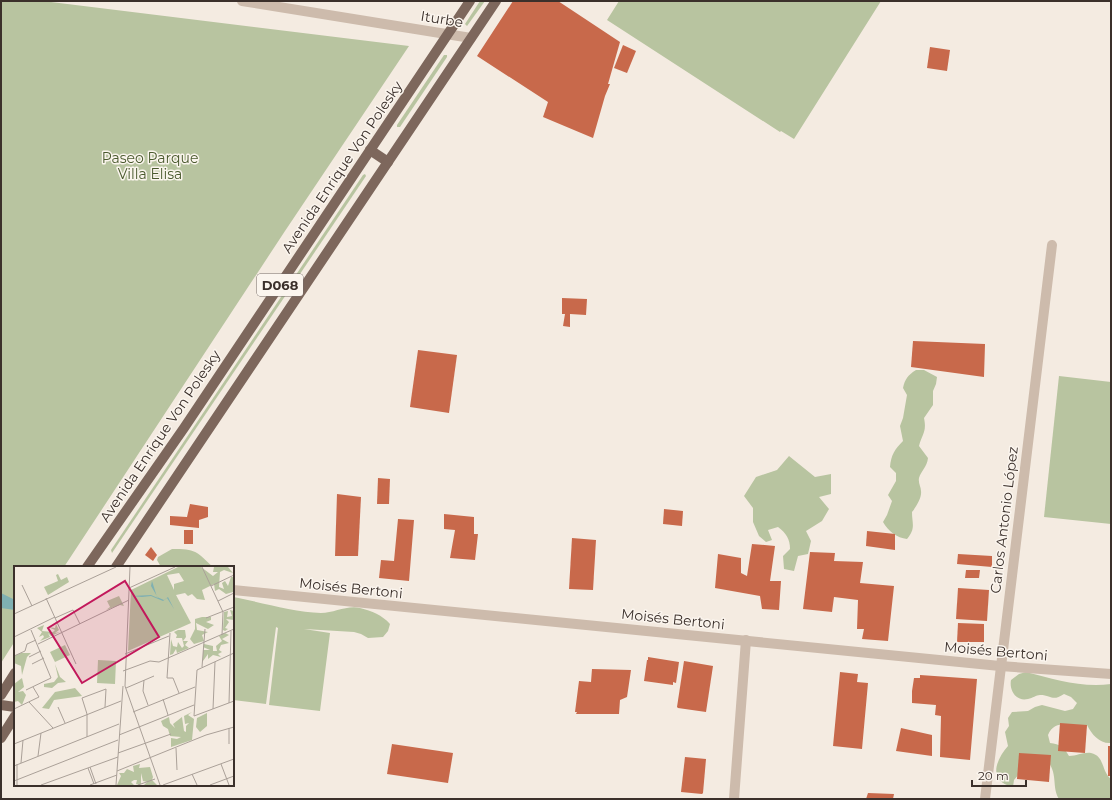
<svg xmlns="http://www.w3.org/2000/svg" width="1112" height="800" viewBox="0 0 1112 800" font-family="Montserrat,sans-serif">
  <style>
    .green { fill: #b8c4a0 }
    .water { fill: #7fb0b2 }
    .building { fill: #c8694b }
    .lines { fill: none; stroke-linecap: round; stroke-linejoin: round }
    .minor { stroke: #cdbbac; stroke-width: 10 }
    .major { stroke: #7d675c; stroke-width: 10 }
    .labels { text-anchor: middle; stroke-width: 3; stroke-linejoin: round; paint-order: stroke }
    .shield { fill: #fbf5ee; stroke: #756b66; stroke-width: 1 }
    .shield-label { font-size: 13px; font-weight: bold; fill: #3b302b }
    .street-label { font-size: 14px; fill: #3b302b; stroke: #fbf5ee }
    .park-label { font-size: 14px; fill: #4a5a2e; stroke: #fbf5ee }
    .inset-road { fill: none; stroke: #aaa098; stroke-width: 1 }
    .view { fill: #c2185b; fill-opacity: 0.15; stroke: #c2185b; stroke-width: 2 }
    .inset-edge { fill: none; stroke: #3b302b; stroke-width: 2 }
  </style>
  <rect width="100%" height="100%" fill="#f4ebe1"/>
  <g class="green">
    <path d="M1,1H43L409,46L285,231L64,567H15V641L1,663Z"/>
    <path d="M480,1H485L467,26L465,24Z"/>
    <path d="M619,1H881L794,139L781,131L780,132L607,20Z"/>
    <path d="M444,55H447V57L400,127H397V125Z"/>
    <path d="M365,174L366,176L112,553L111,550L363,175Z"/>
    <path d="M916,370H924L937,377L936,384L933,391V405L924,418C927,432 922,434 919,446L928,458C927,467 921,471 919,478C918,483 921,487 921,491C922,498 916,507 912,512C912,524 916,528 907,539C897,538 888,531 883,522L887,515L892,501L888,495L896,481V473L890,467C891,455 895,449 903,441L900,426L903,418L907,395L903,388C905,379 908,375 916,370Z"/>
    <path d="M1059,376L1111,382V524L1044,517Z"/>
    <path d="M789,456L815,477L831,474V494L819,497L829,509L822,521L806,531L811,541L808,554L798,556L794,571L784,569L783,556L790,549C790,539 786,533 778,527L768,530L772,540L766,542L759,536L753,522V508L744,496L756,477L777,470Z"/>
    <path d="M172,549C196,549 196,551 213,567H161L157,560L158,557Z"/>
    <path d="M233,597C260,602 294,612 321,613C334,613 347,605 360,608C372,611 382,615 390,624L388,631L383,637L368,638L361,634L354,632L304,629L330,633L320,711L269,705L278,628L276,627L266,704L233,700Z"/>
    <path d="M1026,672C1054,679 1081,688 1111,684V743C1100,744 1092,735 1087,725C1072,727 1055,718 1048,735L1050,743C1060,744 1064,747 1069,756C1077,756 1083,752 1091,753C1105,756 1101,771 1111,779V799H1059C1051,786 1059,774 1046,759L1019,774L1014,780L1013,787C988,781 995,761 1008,746L1005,732L1009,726L1008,718L1012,712L1028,711L1035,707L1042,705L1065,711L1073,709L1077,703L1071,697L1064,694C1052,702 1052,695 1040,695C1036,695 1033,698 1028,699C1016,702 1009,690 1011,680L1019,674Z"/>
  </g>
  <path class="water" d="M1,593L15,600V610L1,608Z"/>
  <g class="building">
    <path d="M513,1H558L620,42L608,84H610L605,96L593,138L543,117L548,102L477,56Z"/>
    <path d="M623,45L636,51L627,73L614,68Z"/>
    <path d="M930,47L950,50L947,71L927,68Z"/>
    <path d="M562,298L587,299L586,315L570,314V327L563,326L565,314H562Z"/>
    <path d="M913,341L985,344L984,377L911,367Z"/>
    <path d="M418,350L457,355L449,413L410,407Z"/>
    <path d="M378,478L390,479L389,504H377Z"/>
    <path d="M337,494L361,497L358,556H335Z"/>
    <path d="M190,504L208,507V517L199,520V528L170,525V516L187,517Z"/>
    <path d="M664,509L683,511L682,526L663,524Z"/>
    <path d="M444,514L474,517V534H478L475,560L450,558L455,530L444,529Z"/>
    <path d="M398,519L414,520L409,581L379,578L381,560L394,561Z"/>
    <rect x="184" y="530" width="9" height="14"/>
    <path d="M867,531L895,534V550L866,546Z"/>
    <path d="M572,538L596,540L593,590L569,589Z"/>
    <path d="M752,544L775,546L770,581H781L779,610L762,609L760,596L715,588L718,554L741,558V573L747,576Z"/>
    <path d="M151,547L157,555L153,561L145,555Z"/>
    <path d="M810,552L835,553L834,561L863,562L860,583L894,586L888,641L862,639L864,629H857L858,600L834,597L832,612L803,609Z"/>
    <path d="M958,554L992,556V567L957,564Z"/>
    <path d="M966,570H980L979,578H965Z"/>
    <path d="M958,588L989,590L987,621L956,619Z"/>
    <path d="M958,623L984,624V642H957Z"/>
    <path d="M648,657L679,662L676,683L673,682V685L644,681L647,660H648Z"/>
    <path d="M684,661L713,666L706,712L678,708L677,707Z"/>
    <path d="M592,669L631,670L627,697L620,700L619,714H576L577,712H575L579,681L591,682Z"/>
    <path d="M840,672L858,674L857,682L868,683L862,749L833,746Z"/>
    <path d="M920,675L977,679L970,760L940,757L941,716L935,715L936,705L912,703V691L914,678H920Z"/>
    <path d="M1060,723L1087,725L1085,753L1058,751Z"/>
    <path d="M901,728L932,735V756L896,751Z"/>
    <path d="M392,744L453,753L448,783L387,774Z"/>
    <rect x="1108" y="746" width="3" height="30"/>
    <path d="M1019,753L1051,755L1049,782L1017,779Z"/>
    <path d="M685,757L706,759L703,793L702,794L681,792Z"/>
    <path d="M868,793L894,794L893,799H866Z"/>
  </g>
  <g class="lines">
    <g class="minor">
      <path d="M242,1L471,38"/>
      <path d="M233,590L1000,666L1111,674"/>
      <path d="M734,799L746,640"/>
      <path d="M985,799L1052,245"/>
    </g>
    <g class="major">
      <path d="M370,150L388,162"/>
      <path d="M87,567L184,428L470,1"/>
      <path d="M116,567L496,1"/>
      <path d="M1,695L15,673"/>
      <path d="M1,705L15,707"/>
      <path d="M1,738L15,716"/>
    </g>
  </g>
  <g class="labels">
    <rect class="shield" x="257" y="274" width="46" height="22" rx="3"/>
    <g class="shield-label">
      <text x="280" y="290">D068</text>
    </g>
    <g class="street-label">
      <text transform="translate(442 19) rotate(9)" y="5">Iturbe</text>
      <text transform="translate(342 167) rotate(-56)" y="5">Avenida Enrique Von Polesky</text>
      <text transform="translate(160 436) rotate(-56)" y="5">Avenida Enrique Von Polesky</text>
      <text transform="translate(1004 520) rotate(-83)" y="5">Carlos Antonio López</text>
      <text transform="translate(351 588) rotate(6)" y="5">Moisés Bertoni</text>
      <text transform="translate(673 619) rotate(6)" y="5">Moisés Bertoni</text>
      <text transform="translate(996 651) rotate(5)" y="5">Moisés Bertoni</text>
    </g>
    <g class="park-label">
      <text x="150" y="163">Paseo Parque<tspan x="150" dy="16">Villa Elisa</tspan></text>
    </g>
  </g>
  <g transform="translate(14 566)">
    <rect width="220" height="220" fill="#f4ebe1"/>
    <path d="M164,1H187L199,10L204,6H199L200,1H214L219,7L210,4L206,6L205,21L210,23L208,17L211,15L214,20L217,11H220L219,26L212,28L205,23L201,25L200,18L188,24L191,34L183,33L178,28L174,30L171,27L162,29L177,57L114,85L117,24ZM165,7L170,15L160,18V24L153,9ZM44,8L47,14L53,11L55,16L34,29L30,21L44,15L42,9ZM105,30L110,40L106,39L92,44L96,41L93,35ZM216,44L220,45V54L212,53L215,56L211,62L214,63L211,65L209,64L210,46L214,45L213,51L218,50ZM188,51H197V54L192,56L200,59L194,63L182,57L183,64L194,66L188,69L190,75L180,78L176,73L181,63V53ZM42,58L45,64L41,67L46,66L37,70L34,67L36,71L26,75L30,71L29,69L25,71L28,66L23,62L30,59L28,65L39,66L41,64L34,61L41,62ZM164,64H171L172,71L169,75H174L171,79L175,82L163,87L162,83L159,88L156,89L157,73L159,80L163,81L164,76L168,82L170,80L168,72H162L163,69L160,66ZM211,67L215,69L208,73L215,77L207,79L205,84L208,86L204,88L207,91L199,89L194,93V88L189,95V84H196L189,81L190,78L199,80V85H203L202,80L208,75L205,70ZM51,79L56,89L41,96L36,86ZM7,87H17L13,91L8,109L7,100L0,97V90ZM84,94L102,95L101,118L83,117ZM41,98L46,111L52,116L44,117L38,122L30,121V118L40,116L44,111ZM8,112L10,121L4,126L9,125L12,129L8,139L4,135L0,136V118ZM61,122L68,130L40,134L35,143L28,142L41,126ZM178,146L174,149L180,153L178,174L157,181V172L163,173L167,171L156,170L154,163L149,160L147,155L155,151L156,157L161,162L159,158L168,151L170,165L172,166V160L175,157L171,158L170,150ZM193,147V160L186,166L182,161L183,152ZM126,198L125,202L136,201L139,211L138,214L143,219H130L133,216L129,215L127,207V218L125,219L122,218L123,214H120L117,216L120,219H103L107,210L105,207H110L113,203L120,206L119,200Z" fill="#b8c4a0" fill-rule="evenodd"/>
    <path d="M138,15L143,31L150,34L154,31L151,25L160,43L153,32L149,35L137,30L128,31L118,30L137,29L144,32L137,20Z" fill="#7fb0b2"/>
    <path class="inset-road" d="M116,1L111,120L146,219M188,1L209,46L208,69M8,19L18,40M197,20L220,9M115,22L161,1M32,32L62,98M204,35L220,27M0,48L102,1M41,52L59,44L66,58M192,52L220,41M156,67L153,112H159L165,127M0,71L41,51M24,78L115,34M220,87L183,104L180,150L220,135M111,88L155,70M0,90L11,85L13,78L22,74M15,91L27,85M18,98L30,92M188,101L191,63M109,105L136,95L145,96L220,63M130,114L129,125L134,139M112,122L140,110M12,124L37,112L17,64M149,133L154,149M15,136L39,162M215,137L217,65M44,141L51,157M0,143L25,131L19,121M199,143L201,96M119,146L181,121M215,162V178M105,169L180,139M73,171V148L68,132L92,123L91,141M0,178L107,135M162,182L163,204M104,187L157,168M24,190L27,167M7,197L9,174M207,198L215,219M0,200L105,158M76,201L82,218M74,202L80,218M103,205L192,169L220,161M178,208L183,219M0,215L104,174M3,219V198M27,219L104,191M76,219L103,209M102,219L109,120M124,219L141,213M149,219L220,193M196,219L220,210"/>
    <path class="view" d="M111,15L145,71L68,117L34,62Z"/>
    <rect width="220" height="220" class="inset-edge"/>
  </g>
  <rect width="1112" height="800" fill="none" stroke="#3b302b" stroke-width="4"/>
  <path d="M972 780v6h54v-6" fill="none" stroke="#3b302b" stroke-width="2"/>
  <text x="978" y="780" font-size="12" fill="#3b302b" stroke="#fbf5ee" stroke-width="3" paint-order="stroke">20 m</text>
</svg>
